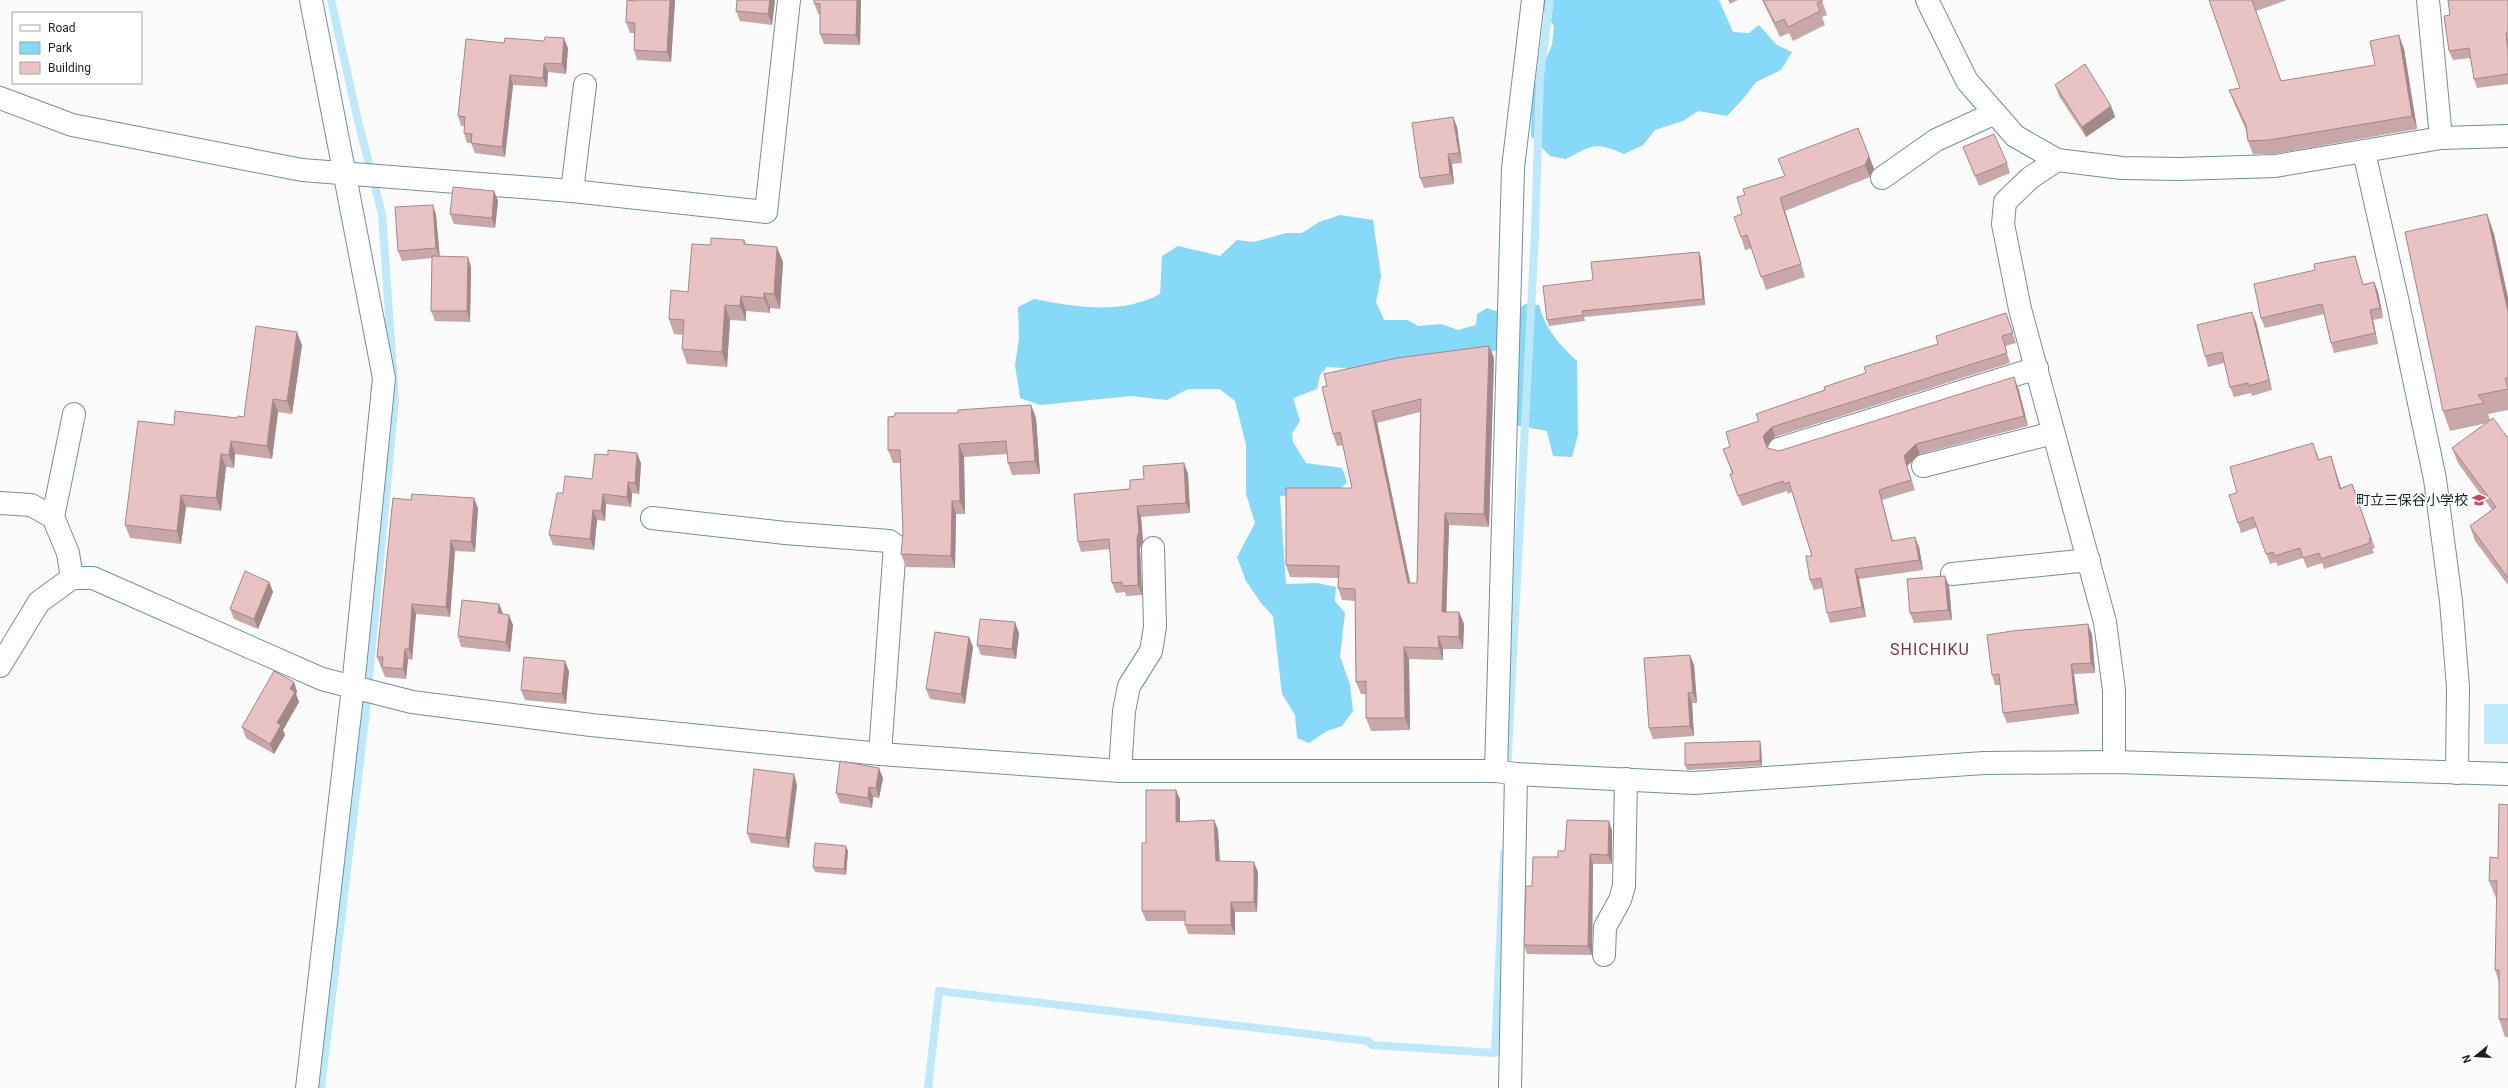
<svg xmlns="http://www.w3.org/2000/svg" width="2508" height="1088" viewBox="0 0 2508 1088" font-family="Roboto,'Noto Sans JP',sans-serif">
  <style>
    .green { fill: #87d9f9 }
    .water { fill: #bee9fc }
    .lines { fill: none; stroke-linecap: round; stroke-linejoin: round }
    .stream { stroke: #bee9fc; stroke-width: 8 }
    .minor-casing { stroke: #6d91a0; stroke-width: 24 }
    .minor { stroke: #fff; stroke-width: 22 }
    .wall { fill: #c8a7a8; fill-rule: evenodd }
    .shaded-wall { fill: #a38888 }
    .building { fill: #e9c2c3; stroke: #a38888; fill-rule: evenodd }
    .labels { text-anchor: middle; stroke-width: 3; stroke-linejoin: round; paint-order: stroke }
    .poi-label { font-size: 14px; fill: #152329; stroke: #fff; text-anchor: end }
    .quarter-label { font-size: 16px; letter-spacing: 1px; fill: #7b333c; stroke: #fff }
  </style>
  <rect width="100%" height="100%" fill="#fbfbfb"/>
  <g class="green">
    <path d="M1543,0H1719L1733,32L1749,33L1759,25L1777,45L1792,52L1781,70L1756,82L1743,99L1727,116L1698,111L1683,121L1655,130L1643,145L1624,154C1596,142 1593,144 1566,159L1550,156L1531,136L1532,90L1552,45L1554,26L1543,10Z"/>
    <path d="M1340,215L1373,220L1381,276L1376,302L1384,320H1408L1418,326L1441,324L1458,330L1476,325L1477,314L1487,308C1502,314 1513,314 1525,304L1539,305C1545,329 1559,344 1577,361L1578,435L1572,457L1553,456L1547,431L1515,425L1514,345L1483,354L1358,373L1344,368L1327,367L1320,375L1317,389L1293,398L1300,421L1292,433L1293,442L1306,463L1342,468L1347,482L1335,494L1280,496L1286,584L1317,583L1336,587L1335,601L1345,613L1340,656L1350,685L1353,711L1342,726L1327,731L1309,743L1297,738L1295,715L1282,694L1273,616L1261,603L1246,581L1237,557L1255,523L1246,494V445L1235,401L1220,389H1188L1167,400L1131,396L1040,405L1020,398L1015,365L1019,339L1018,307L1034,299C1075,307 1122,315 1160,294L1162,256L1178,246L1220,256L1237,240L1254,242L1286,233H1302L1319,222Z"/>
  </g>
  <rect class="water" x="2484" y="704" width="24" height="40"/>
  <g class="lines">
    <g class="stream">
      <path d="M1507,771L1535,232L1540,77L1550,0"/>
      <path d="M321,1088L366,711L395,399L382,214L358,121L331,0"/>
      <path d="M928,1088L939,991L1368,1041L1372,1045L1495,1053L1504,853"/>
    </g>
    <defs>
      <g id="minor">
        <path d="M1927,0L1967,81L2015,136L2057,160L2122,168L2179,169L2275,166L2441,138L2508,136"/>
        <path d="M2428,0L2441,138"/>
        <path d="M0,98L72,125L302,170L572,191L766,212L789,0"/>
        <path d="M2364,152L2398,303L2435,479L2451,601L2458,687L2457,773"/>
        <path d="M2057,160L2030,178L2005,202L2003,224L2020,309L2105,622L2114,690V762"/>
        <path d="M1882,178L1936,140L1995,113"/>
        <path d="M572,191L585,85"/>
        <path d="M1779,449L2037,368"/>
        <path d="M1923,466L2053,433"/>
        <path d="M0,503L31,505L53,517L68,553L72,578L39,602L0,666"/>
        <path d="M53,517L74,414"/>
        <path d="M652,518L785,533L889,541L895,545L880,754"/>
        <path d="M1952,574L2089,560"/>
        <path d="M72,578H93L322,679L412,702L591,725L880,754L1120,771H1496L1516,774L1694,783L1984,763L2114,762L2508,774"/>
        <path d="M1120,771L1124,711L1129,686L1151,651L1155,627L1153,548"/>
        <path d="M1496,771L1513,168L1533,0"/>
        <path d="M1604,955L1605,927L1620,900L1624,886L1626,779"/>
        <path d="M307,1088L353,687L384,378L311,0"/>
        <path d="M1510,1088L1516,774"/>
      </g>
    </defs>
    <use href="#minor" class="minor-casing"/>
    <use href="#minor" class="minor"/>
  </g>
  <g class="wall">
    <path d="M634,0H675L671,62L637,60L634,50L635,33H630L626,22Z"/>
    <path d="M737,0H775L772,25L740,21L736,11Z"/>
    <path d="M861,0L860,45L824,44L820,34V14H818L814,3Z"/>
    <path d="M1728,0H1738L1730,4Z"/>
    <path d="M1762,0H1822L1827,15L1822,17L1825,25L1793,41L1789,33L1780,37Z"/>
    <path d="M2209,0H2287L2256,11L2281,81L2375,65L2404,49L2417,129L2274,154H2253L2248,141L2246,130L2234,103L2229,90L2240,88Z"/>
    <path d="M2508,0V84L2477,88L2474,79L2471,58L2453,60L2449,51L2450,15Z"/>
    <path d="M544,41L568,48L566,74L548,72L547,87L513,85L505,157L475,153L471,143H467L464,133V126H461L458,116L504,43Z"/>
    <path d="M2055,85L2111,106L2115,117L2086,137L2059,96Z"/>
    <path d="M1453,117L1457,127L1462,163L1452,164L1454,184L1424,188L1420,178Z"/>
    <path d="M1963,147L2007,163L2010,173L1979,186Z"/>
    <path d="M1869,156L1874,169L1870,177L1785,211L1805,277L1766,290L1752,248L1745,250L1741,237L1742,214L1745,195Z"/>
    <path d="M494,191L498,201L495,228L454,224L450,214Z"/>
    <path d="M433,205L436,215L439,256L471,267L470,322L435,321L431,311L432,258L402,261L398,251Z"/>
    <path d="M2487,214L2494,234L2508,298V410L2488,414L2490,420L2508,438V585L2475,541L2470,526L2492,510L2458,463L2452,448L2487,423L2450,431L2443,411Z"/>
    <path d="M744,240L746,244L783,262L780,309L770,308V313L746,311V321L730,320L727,367L687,364L682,349L683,335L674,334L669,319L688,292L711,245Z"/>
    <path d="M1699,252L1701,258L1705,305L1584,317L1585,321L1549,326L1547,320L1593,280Z"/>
    <path d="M2355,256L2358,266L2363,284L2374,282L2378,292L2383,318L2373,320L2378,344L2334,353L2331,343L2324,314L2265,328L2261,318L2315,270Z"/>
    <path d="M2006,313L2016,343L2005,346L2010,363L1775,437L1767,446L1768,448L1779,451L2018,387L2028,426L1920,454L1907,466L1915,490L1882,500L1893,541L1919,547L1923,570L1859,579L1866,617L1830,623L1827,613L1823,588L1814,590L1810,580L1812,556L1792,492L1788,494L1787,491L1742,506L1738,496L1732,473L1723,449L1730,447L1759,421L1825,390L1938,344Z"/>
    <path d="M2256,322L2272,390L2252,396L2251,393L2234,397L2230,387L2224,363L2208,367L2205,356Z"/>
    <path d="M302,345L292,414L278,412L272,459L235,454L234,468L226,467L221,511L186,507L181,544L130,538L125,525L174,425L237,418L244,417Z"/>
    <path d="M1489,346L1494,358L1489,527L1449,525L1446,612H1459L1464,624L1463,649H1443V660L1409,659L1410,730L1371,731L1366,718V694H1361L1356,682L1355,601L1342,600L1338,588V578L1290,577L1286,565L1352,488L1343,445L1337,446L1333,434L1327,386ZM1420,412L1417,583H1410L1377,423Z"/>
    <path d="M1031,405L1036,418L1040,474L1012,475L1008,463L1007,454L964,457L965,514H956L955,568L906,567L901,554L903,533L900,463H893L888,450L958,413Z"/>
    <path d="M2317,452L2319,460L2331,456L2341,488L2352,484L2375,548L2372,549L2374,553L2324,569L2322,563L2307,568L2303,558L2278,566L2276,562L2270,564L2257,527L2241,533L2238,523Z"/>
    <path d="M641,463L639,494L632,493L631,507L606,504L605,521L597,520L594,550L553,545L549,535L563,493L592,479Z"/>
    <path d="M1184,463L1188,474L1190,513L1141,517L1143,541L1140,548L1142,595L1126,596L1125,592L1116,593L1112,583L1110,549L1081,552L1078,542L1144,479Z"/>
    <path d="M393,498L478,508L475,552L455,551L450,617L416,614L412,660L408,659L406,679L385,677L377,657Z"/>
    <path d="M269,582L273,592L258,629L234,619L230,609Z"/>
    <path d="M1949,586L1952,620L1914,623L1910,613Z"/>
    <path d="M499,604L503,614L513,625L510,652L461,647L458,636Z"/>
    <path d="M1019,633L1016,659L981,655L977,645Z"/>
    <path d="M2092,634L2095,673L2074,674L2079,714L2007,723L2003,713L2000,685H1995L1992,675Z"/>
    <path d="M969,637L973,647L965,704L930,699L926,689Z"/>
    <path d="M1694,665L1697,703H1692L1694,736L1653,739L1649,728Z"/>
    <path d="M569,671L566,704L525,700L521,690Z"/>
    <path d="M294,682L297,692L296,694L299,702L283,730L285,735L274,754L246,738L242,727Z"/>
    <path d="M1761,746L1762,766L1687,770L1685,765Z"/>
    <path d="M883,778L879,798L873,797L872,808L840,803L836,793Z"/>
    <path d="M797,785L789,848L751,843L747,833Z"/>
    <path d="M1180,799V822L1214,820L1218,830L1220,862L1258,872L1257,912H1235V935L1188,934L1185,925V921H1146L1142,911L1146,843Z"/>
    <path d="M2508,805V1037H2505L2499,1019V982L2495,970L2497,898H2496L2489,881L2498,858Z"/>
    <path d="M1609,821L1612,831V864H1593L1592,955L1527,954L1524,945L1532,886L1558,857L1565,851Z"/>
    <path d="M848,851L846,875L815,872L813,867Z"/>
  </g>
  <g class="shaded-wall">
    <path d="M670,0H675L671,62L667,52Z"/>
    <path d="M770,0H775L772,25L768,14Z"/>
    <path d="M857,0H861L860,45L856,35Z"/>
    <path d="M2506,33L2508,40V50Z"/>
    <path d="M2399,35L2404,49L2417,129L2412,116Z"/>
    <path d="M564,38L568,48L566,74L562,64Z"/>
    <path d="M544,63L548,72L547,87L543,78Z"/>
    <path d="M510,75L513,85L505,157L502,147Z"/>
    <path d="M2111,106L2115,117L2086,137L2082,127Z"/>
    <path d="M1453,117L1457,127L1462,163L1459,153Z"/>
    <path d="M1448,154L1452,164L1454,184L1450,174Z"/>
    <path d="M1869,156L1874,169L1870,177L1865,165Z"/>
    <path d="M494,191L498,201L495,228L492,218Z"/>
    <path d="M1780,198L1785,211L1805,277L1801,264Z"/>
    <path d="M433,205L436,215L440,258L436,248Z"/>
    <path d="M2487,214L2494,234L2508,298V312Z"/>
    <path d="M777,247L783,262L780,309L774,294Z"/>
    <path d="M1699,252L1701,258L1705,305L1703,299Z"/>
    <path d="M468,257L471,267L470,322L467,311Z"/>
    <path d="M2374,282L2378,292L2383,318L2380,308Z"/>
    <path d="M764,293L770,308V313L764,298Z"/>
    <path d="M741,296L746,311V321L740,306Z"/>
    <path d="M725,305L730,320L727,367L722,352Z"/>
    <path d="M2370,310L2373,320L2378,344L2375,333Z"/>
    <path d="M2252,312L2256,322L2272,390L2269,380Z"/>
    <path d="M297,332L302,345L292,414L287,401Z"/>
    <path d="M1489,346L1494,358L1489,527L1484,514Z"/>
    <path d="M2014,377L2018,387L2028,426L2024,416Z"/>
    <path d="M273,399L278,412L272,459L267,446Z"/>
    <path d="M1031,405L1036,418L1040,474L1035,461Z"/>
    <path d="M1372,411L1377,423L1413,596L1408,583Z"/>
    <path d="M1772,427L1775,437L1767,446L1770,458L1763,436Z"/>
    <path d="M231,441L235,454L234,468L229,455Z"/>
    <path d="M959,444L964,457L965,514L960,501Z"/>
    <path d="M1916,444L1920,454L1907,466L1915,490L1904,456Z"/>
    <path d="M637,453L641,463L639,494L635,483Z"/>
    <path d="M221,454L226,467L221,511L216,498Z"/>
    <path d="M2331,456L2334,466L2344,498L2340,489Z"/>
    <path d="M1184,463L1188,474L1190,513L1186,503Z"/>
    <path d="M628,482L632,493L631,507L627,497Z"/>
    <path d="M1879,490L1882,500L1895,551L1892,541Z"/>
    <path d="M603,494L606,504L605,521L601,511Z"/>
    <path d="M181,495L186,507L181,544L177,531Z"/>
    <path d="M474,498L478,508L475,552L471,542Z"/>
    <path d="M952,501L956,514L955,568L951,556Z"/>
    <path d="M1137,506L1141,517L1143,541L1140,548L1142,595L1138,585L1137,538Z"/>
    <path d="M593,510L597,520L594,550L590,539Z"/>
    <path d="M1445,513L1449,525L1446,624L1442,612Z"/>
    <path d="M1915,537L1919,547L1923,570L1919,560Z"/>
    <path d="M451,540L455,551L450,617L446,607Z"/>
    <path d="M1855,569L1859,579L1866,617L1862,607Z"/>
    <path d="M1945,576L1949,586L1952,620L1948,610Z"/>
    <path d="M269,582L273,592L258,629L254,619Z"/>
    <path d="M412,604L416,614L412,660L409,649Z"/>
    <path d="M499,604L503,614L498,613Z"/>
    <path d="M1459,612L1464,624L1463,649L1459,637Z"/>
    <path d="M509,615L513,625L510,652L506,642Z"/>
    <path d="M1015,622L1019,633L1016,659L1012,649Z"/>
    <path d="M2088,624L2092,634L2095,673L2091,663Z"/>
    <path d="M1438,636L1443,649V660L1439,648Z"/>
    <path d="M969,637L973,647L965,704L961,694Z"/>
    <path d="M1404,647L1409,659L1410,730L1405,718Z"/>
    <path d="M405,649L408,659L406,679L403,669Z"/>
    <path d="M1690,655L1694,665L1697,703L1693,692Z"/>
    <path d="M565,661L569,671L566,704L562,694Z"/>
    <path d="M2071,664L2074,674L2079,714L2075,704Z"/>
    <path d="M294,682L297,692L296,694L299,702L283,730L285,735L274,754L270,744L290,689Z"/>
    <path d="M1688,693L1692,703L1694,736L1690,726Z"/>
    <path d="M1760,741L1761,746L1762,766L1760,761Z"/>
    <path d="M879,768L883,778L879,798L876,788Z"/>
    <path d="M794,774L797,785L789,848L786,838Z"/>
    <path d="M869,787L873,797L872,808L868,798Z"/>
    <path d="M1176,790L1180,799V832L1176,822Z"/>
    <path d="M1214,820L1218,830L1220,871L1216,861Z"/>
    <path d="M1609,821L1612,831V864L1608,855Z"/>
    <path d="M846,846L848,851L846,875L844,869Z"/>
    <path d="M1590,854L1593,864L1592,955L1588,946Z"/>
    <path d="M1254,862L1258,872L1257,912L1254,902Z"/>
    <path d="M1231,902L1235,912V935L1231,925Z"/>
  </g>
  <g class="building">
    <path d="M627,0L634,1V0H670L667,52L634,50L635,23L626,22Z"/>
    <path d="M737,0H770L768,14L736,11Z"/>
    <path d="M814,0H857L856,35L820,34V4L814,3Z"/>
    <path d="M1763,0H1822V1L1817,3L1820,11L1788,27L1784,19L1775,23Z"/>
    <path d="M2209,0H2252L2281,81L2375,65L2370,41L2399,35L2412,116L2269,140L2248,141L2246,125L2229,90L2240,88Z"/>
    <path d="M2448,0H2508V32L2506,33L2508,50V74L2474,79L2469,48L2449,51L2444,16L2450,15Z"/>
    <path d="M545,37L564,38L562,64L544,63L543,78L510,75L502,147L471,143L472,134L464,133L465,117L458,116L466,39L504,43L505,38L544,41Z"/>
    <path d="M2085,64L2111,106L2082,127L2055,85Z"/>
    <path d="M1453,117L1459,153L1448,154L1450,174L1420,178L1412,123Z"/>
    <path d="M1858,128L1869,156L1865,165L1780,198L1801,264L1761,277L1747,235L1741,237L1734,217L1742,214L1737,197L1745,195L1743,189L1785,176L1778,159Z"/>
    <path d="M1994,134L2007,163L1975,176L1963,147Z"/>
    <path d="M453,187L494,191L492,218L450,214Z"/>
    <path d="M433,205L436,248L398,251L395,207Z"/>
    <path d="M2487,214L2508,312V378H2505L2508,389L2478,395L2484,403L2443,411L2405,232Z"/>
    <path d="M711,238L744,240V244L777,247L774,294L764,293V298L741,296L740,306L725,305L722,352L682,349L684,320L669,319L671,290L688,292L692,244L711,245Z"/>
    <path d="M1699,252L1703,299L1582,311L1583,315L1547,320L1543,286L1593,280L1591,262Z"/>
    <path d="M432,256L468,257L467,311H431Z"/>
    <path d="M2355,256L2363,285L2374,282L2380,308L2370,310L2375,333L2331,343L2322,304L2261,318L2254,284L2315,270L2314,264Z"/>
    <path d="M2252,312L2269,380L2248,386V383L2230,387L2222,352L2205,356L2197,325Z"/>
    <path d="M2006,313L2013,333L2002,336L2007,353L1772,427L1763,436L1767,448L1779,451L2014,377L2024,416L1916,444L1904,456L1911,480L1879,490L1892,541L1915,537L1919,560L1855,569L1862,607L1827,613L1821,578L1810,580L1806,556H1812L1789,482L1784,484L1783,481L1738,496L1730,474L1733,473L1723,449L1730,447L1726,432L1759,421L1756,414L1825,390L1824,387L1866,373L1864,367L1938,344L1936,336Z"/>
    <path d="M256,326L297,332L287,401L273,399L267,446L231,441L229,455L221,454L216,498L181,495L177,531L125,525L138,421L174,425L175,411L237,418L238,416L244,417Z"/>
    <path d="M1489,346L1484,514L1445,513L1442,612H1459V637L1438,636L1439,648L1404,647L1405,718H1366V681L1356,682L1355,589L1338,588L1339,566L1286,565V488H1352L1340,432L1333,434L1322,387L1327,386L1324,374L1397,358ZM1421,399L1417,583H1408L1372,411Z"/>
    <path d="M1031,405L1035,461L1008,463L1006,441L959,444L960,501H952L951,556L901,554L903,533L900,450H888V417L895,416V413H958V410Z"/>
    <path d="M2493,418L2508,438V578L2470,526L2496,507L2452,448Z"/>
    <path d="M2313,443L2318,460L2331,456L2340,489L2352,484L2371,539H2369L2370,543L2321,559L2319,553L2303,558L2300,548L2274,556L2273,552L2266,554L2253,517L2238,523L2229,495L2237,493L2230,467Z"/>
    <path d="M608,450L637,453L635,483L628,482L627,497L603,494L601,511L593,510L590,539L549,535L557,493H563L565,476L592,479L595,454L608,455Z"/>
    <path d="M1184,463L1186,503L1137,506L1139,531L1137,538L1138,585L1123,586L1122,582L1112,583L1109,539L1078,542L1074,494L1130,489V480L1144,479L1143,466Z"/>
    <path d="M412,494L474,498L471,542L451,540L446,607L412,604L409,649H405L403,669L382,667L383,657H377L393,498L411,500Z"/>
    <path d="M245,571L269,582L254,619L230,609Z"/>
    <path d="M1945,576L1948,610L1910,613L1907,579Z"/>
    <path d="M462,600L499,604L498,613L509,615L506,642L458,636Z"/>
    <path d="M980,619L1015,622L1012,649L977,645Z"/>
    <path d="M2088,624L2091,663L2071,664L2075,704L2003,713L1999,674L1992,675L1987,635L2012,631Z"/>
    <path d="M935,632L969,637L961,694L926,689Z"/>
    <path d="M1690,655L1693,692L1688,693L1690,726L1649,728L1644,658Z"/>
    <path d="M524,657L565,661L562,694L521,690Z"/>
    <path d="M274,671L294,682L290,689L295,692L277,723L281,725L270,744L242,727Z"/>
    <path d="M1760,741V761L1685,765V743Z"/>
    <path d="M840,761L879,768L876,788L869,787L868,798L836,793Z"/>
    <path d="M754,769L794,774L786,838L747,833Z"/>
    <path d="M1146,790H1176V822L1214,820L1216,861L1254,862V902H1231V925H1185V911H1142V843H1146Z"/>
    <path d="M2499,804L2508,805V1019H2499V970H2495L2497,881H2489L2490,857L2498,858Z"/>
    <path d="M1567,820L1609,821L1608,855L1590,854L1588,946L1524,945L1526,886H1532L1533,857H1558V851H1565Z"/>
    <path d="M815,843L846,846L844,869L813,867Z"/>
  </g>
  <defs>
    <symbol id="school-bare" viewBox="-9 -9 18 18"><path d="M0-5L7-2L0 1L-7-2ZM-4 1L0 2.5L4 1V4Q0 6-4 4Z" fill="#d14159" stroke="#fff" stroke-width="2.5" paint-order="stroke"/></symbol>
  </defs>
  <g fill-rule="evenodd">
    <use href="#school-bare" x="2469" y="490" width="20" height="20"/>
  </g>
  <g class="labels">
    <g class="poi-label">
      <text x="2468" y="505">町立三保谷小学校</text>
    </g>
    <g class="quarter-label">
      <text x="1930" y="655">SHICHIKU</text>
    </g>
  </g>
  <rect x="12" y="12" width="130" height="72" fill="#ffffff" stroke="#a1a7a9"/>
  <rect x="20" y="25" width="20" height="6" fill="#ffffff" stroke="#a1a7a9"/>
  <text x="48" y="32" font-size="12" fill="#152329">Road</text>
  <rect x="20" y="42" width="20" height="12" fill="#87d9f9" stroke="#a1a7a9"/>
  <text x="48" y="52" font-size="12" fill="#152329">Park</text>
  <rect x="20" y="62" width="20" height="12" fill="#e9c2c3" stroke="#a1a7a9"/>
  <text x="48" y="72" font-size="12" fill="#152329">Building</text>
  <g transform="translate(2476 1056) rotate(252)" stroke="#ffffff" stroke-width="3" paint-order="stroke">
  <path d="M0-3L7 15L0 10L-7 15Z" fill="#152329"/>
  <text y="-6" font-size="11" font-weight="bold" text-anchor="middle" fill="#152329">N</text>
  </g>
</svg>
